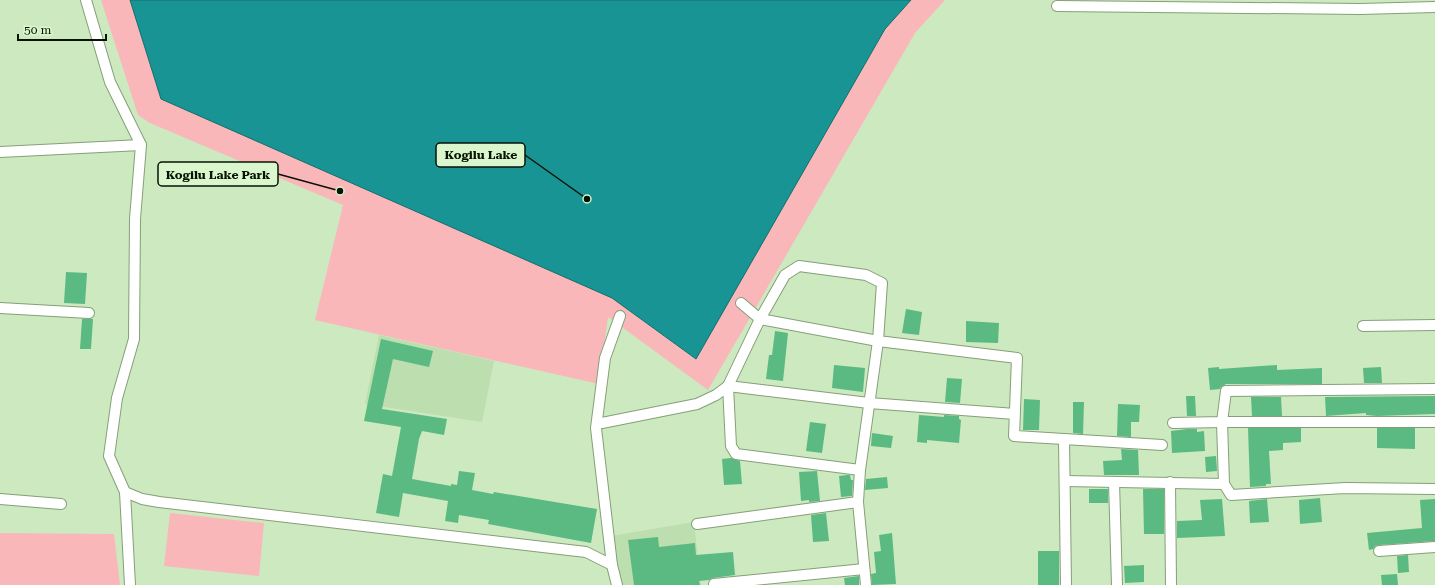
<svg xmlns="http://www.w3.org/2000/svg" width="1435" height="585" viewBox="0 0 1435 585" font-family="'Roboto Serif',serif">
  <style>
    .built { fill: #bddeae }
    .green { fill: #f9b7ba }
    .water { fill: #189495; stroke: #146d6a }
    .building { fill: #5aba82 }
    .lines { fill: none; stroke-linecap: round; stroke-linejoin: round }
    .minor-casing { stroke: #859f78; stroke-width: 12 }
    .minor { stroke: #fff; stroke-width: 10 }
    .leader { fill: none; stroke: #091305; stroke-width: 1.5 }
    .callout-dot { fill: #091305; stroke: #daf6cc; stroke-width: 1.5 }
    .callout { fill: #daf6cc; stroke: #091305; stroke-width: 1.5 }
    .callout-label { font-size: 12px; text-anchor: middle; font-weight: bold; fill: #091305 }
  </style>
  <rect width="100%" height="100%" fill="#cde9c0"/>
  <g class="built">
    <path d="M379,335L494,361L482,422L365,404Z"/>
    <path d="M694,522L701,585H620L611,536Z"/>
  </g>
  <g class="green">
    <path d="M101,0H130L161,99L612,298L695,359L885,29L911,0H945L915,33L708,390L608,317L599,384L315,320L343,205L150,123L138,115Z"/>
    <path d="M170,513L264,523L259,576L164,566Z"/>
    <path d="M0,533L114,534L120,585H0Z"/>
  </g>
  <path class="water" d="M130,0H911L885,29L696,359L612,298L161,99Z"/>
  <g class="building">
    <path d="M66,272L87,273L85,304L64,303Z"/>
    <path d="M906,309L922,312L919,335L902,333Z"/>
    <path d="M82,319H93L91,349H80Z"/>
    <path d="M966,321L999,323L998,343L966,342Z"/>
    <path d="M775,331L788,333L783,381L766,379L769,355H772Z"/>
    <path d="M381,339L433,351L429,367L393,359L382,409L447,419L444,435L422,431L419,439L412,479L451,486V484L457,485L459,471L475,473L472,490L493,494L494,492L597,509L591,543L488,524L489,520L459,515L458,523L445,521L448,501L403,493L399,517L376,513L383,474L392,476L401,427L364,421Z"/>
    <path d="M834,365L865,368L863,392L832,388Z"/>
    <path d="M1277,365V370L1322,368V384H1226L1221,387L1220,389L1210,390L1208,368L1219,367V369Z"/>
    <path d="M1381,367L1382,383H1364L1363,368Z"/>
    <path d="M947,378L962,379L960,403L945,402Z"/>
    <path d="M1186,396H1195L1196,416H1187Z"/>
    <path d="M1435,396V414L1377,416L1366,415V413L1326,416L1325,397Z"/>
    <path d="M1251,397H1281L1282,416H1252Z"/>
    <path d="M1024,399L1040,400L1039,430H1023Z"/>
    <path d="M1073,402H1084L1083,434L1073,433Z"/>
    <path d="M1118,404L1140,405L1139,422H1131V437L1117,436Z"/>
    <path d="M919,415L944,417V415L959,416V419L961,420L959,443L927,440V443L917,442Z"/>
    <path d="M810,422L826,424L822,453L806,451Z"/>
    <path d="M1248,428H1301V442L1283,443V450L1269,451L1271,484H1266V486L1250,487Z"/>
    <path d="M1377,428H1415V449L1377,448Z"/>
    <path d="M1187,429H1197V432L1204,431L1205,451L1172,453L1171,431Z"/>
    <path d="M872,433L893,436L891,448L871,446Z"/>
    <path d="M1121,449L1138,450L1139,475H1104L1103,461L1122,460Z"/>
    <path d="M1216,456L1217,471L1206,472L1205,457Z"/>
    <path d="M731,458L740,461L742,484L724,485L722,459Z"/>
    <path d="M817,471L820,501L809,502V500L801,501L799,472Z"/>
    <path d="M847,475H850L851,480H853L852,496L841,497L839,476Z"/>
    <path d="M887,477L888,488L865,490L866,479Z"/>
    <rect x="1089" y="489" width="19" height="14"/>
    <path d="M1143,489H1164V534H1144Z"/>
    <path d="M1320,498L1322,522L1300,524L1299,500Z"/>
    <path d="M1222,499L1225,536L1177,538V521L1202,520L1200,500Z"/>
    <path d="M1267,499L1269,522L1250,523L1249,501Z"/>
    <path d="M1435,499V541L1379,545L1375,546L1373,549L1369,550L1367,533L1422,528L1420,500Z"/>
    <path d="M826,513L829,541L813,542L811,515Z"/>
    <path d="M892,533L896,584L872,585L871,574L876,573L874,552L881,551L879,535Z"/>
    <path d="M658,537L659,547L695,543L696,555L733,552L735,575L713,578L709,580L699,581L700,585H634L628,540Z"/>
    <rect x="1038" y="551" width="21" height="34"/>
    <path d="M1408,555L1409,572L1398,573L1397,556Z"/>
    <path d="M1144,565V582L1125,583L1124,566Z"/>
    <path d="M1397,574L1398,585H1382L1381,575Z"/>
    <path d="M859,576V585H845L844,578Z"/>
  </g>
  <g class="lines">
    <defs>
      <g id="minor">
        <path d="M86,0L110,82L141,145L135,219L134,339L117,398L109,456L125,492L142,499L159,502L586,552L612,565L617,585"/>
        <path d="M1057,6L1360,9L1435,7"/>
        <path d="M0,152L141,145"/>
        <path d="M741,303L760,319L878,341L860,470L858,502"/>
        <path d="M0,308L89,313"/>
        <path d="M1363,326L1435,325"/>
        <path d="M728,386L731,446L736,454L860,470"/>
        <path d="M1015,414L869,403L728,386L760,319L785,275L799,266L866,275L882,283L878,341L1017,358L1014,436L1064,439"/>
        <path d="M1435,422H1222L1224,484L1231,495L1345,488L1435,489"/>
        <path d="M602,423L697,404L716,395L728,386"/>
        <path d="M1173,423L1222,422L1226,391L1435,389"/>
        <path d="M1065,481L1224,484"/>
        <path d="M1114,482L1117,585"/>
        <path d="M1170,482L1171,585"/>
        <path d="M125,492L130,585"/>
        <path d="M0,499L61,504"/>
        <path d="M697,524L858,502L866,585"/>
        <path d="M1379,551L1435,547"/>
        <path d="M612,565L596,428L605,358L620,316"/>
        <path d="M714,584L864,569"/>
        <path d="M1066,585L1064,439L1162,445"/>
      </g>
    </defs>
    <use href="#minor" class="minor-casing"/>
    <use href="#minor" class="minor"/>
  </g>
  <path class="leader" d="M587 199L525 155M340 191L278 174"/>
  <g class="callout-dot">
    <circle cx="587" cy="199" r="4"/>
    <circle cx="340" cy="191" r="4"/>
  </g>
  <g class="callout">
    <rect x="436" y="143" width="89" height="24" rx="4"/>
    <rect x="158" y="162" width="120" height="24" rx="4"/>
  </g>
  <g class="callout-label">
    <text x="481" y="159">Kogilu Lake</text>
    <text x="218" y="179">Kogilu Lake Park</text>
  </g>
  <path d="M18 34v6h88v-6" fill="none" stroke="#091305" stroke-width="2"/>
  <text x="24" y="34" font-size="12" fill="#091305" stroke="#daf6cc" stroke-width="3" paint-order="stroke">50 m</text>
</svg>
